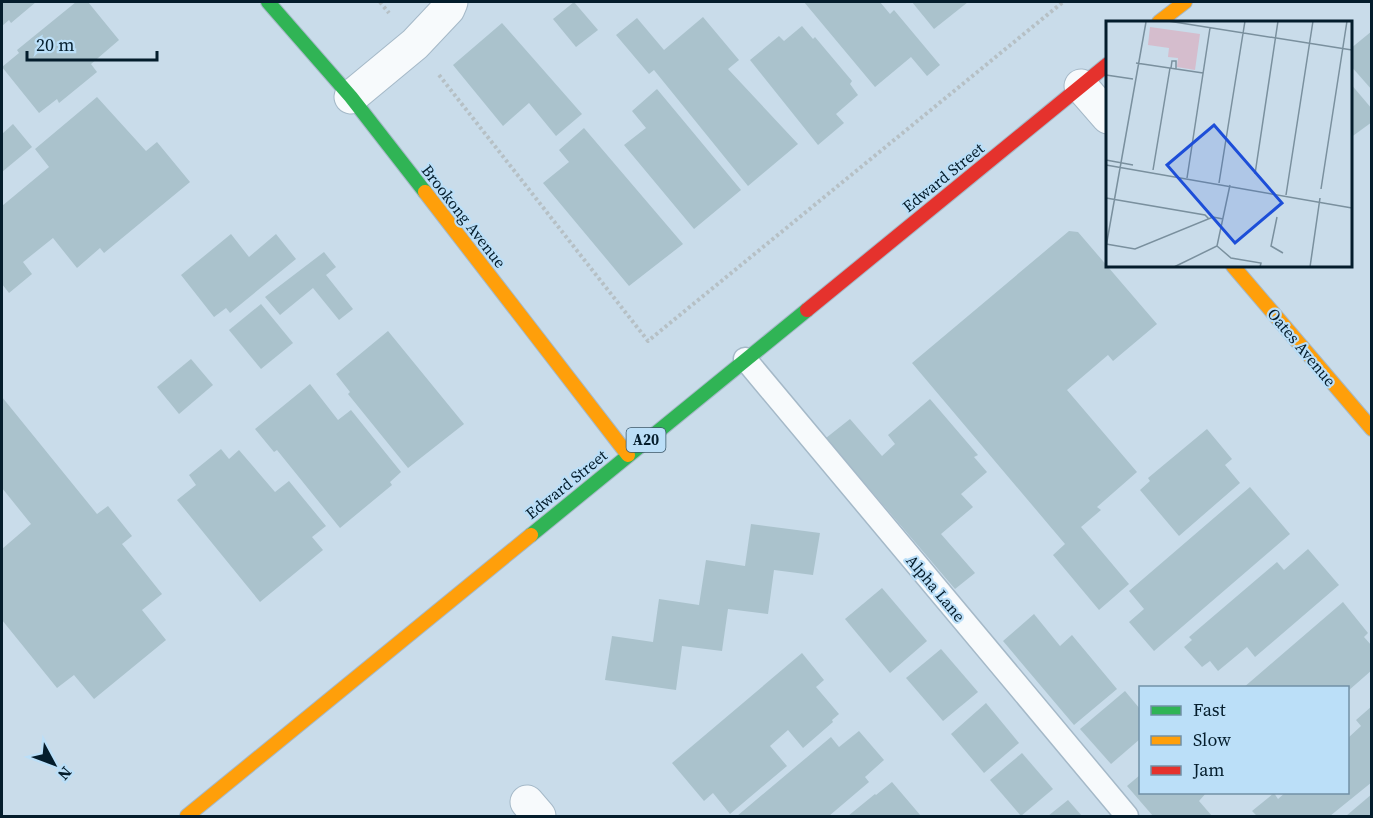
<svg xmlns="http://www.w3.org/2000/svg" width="1373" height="818" viewBox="0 0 1373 818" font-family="'Source Serif 4',serif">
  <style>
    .building { fill: #aac2cc }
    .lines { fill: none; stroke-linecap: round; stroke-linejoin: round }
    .lane-casing { stroke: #a5b9c8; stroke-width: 25 }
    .street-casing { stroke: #a5b9c8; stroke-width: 35 }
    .fast-casing { stroke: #a5b9c8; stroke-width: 16 }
    .slow-casing { stroke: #a5b9c8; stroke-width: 16 }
    .jam-casing { stroke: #a5b9c8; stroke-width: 16 }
    .path { stroke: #b6c0c5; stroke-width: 4; stroke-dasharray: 3 3; stroke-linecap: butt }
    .lane { stroke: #f7fafc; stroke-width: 22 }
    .street { stroke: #f7fafc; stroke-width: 33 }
    .fast { stroke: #30b455; stroke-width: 14 }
    .slow { stroke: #ff9f0a; stroke-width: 14 }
    .jam { stroke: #e5322d; stroke-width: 14 }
    .labels { text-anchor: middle; stroke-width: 4.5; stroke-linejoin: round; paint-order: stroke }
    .shield { fill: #bbdff8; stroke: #3b5769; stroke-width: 1.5 }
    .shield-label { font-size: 15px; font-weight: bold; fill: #041d2c }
    .street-label { font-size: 16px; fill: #041d2c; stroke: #bbdff8 }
    .inset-road { fill: none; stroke: #7a909e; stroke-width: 1.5 }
    .view { fill: #1d4ed8; fill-opacity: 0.15; stroke: #1d4ed8; stroke-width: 3 }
    .inset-edge { fill: none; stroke: #041d2c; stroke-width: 3 }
  </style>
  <rect width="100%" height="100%" fill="#c9dcea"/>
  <g class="building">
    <path d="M2,2H36L11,23L9,20L2,26Z"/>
    <path d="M76,2H88L119,40L91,64L97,72L59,103L57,99L39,113L2,67L19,53L17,50Z"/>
    <path d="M574,2L598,30L576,47L553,19Z"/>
    <path d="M804,2H880L890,14L894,10L940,65L927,76L911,57L875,87Z"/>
    <path d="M912,2H968L934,29Z"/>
    <path d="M703,17L739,60L728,69L798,144L748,186L654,70L649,74L616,35L637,18L664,50Z"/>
    <path d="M502,23L582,114L556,136L529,103L503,126L453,65Z"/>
    <path d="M802,26L813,39L815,37L852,81L850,84L858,95L836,114L844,123L818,145L750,60L779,36L784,41Z"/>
    <path d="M1372,31V90L1350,65V49Z"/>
    <path d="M1350,83L1372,109V122L1350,138Z"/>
    <path d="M657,89L741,190L694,229L624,145L646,128L632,111Z"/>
    <path d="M97,97L146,151L157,142L190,182L104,253L100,248L77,268L53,238L23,262L32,274L9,293L2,284V206L49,167L35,149Z"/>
    <path d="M13,124L32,147L2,172V134Z"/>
    <path d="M584,128L683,244L629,286L543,183L569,162L559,150Z"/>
    <path d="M1069,231L1078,232L1157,324L1113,361L1108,355L1067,390L1137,472L1097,507L1101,510L1081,527L1129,584L1099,610L1053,555L1065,544L912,363Z"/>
    <path d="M231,234L249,257L276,234L296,259L230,313L226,308L214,317L181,275Z"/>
    <path d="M324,252L336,267L326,275L353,309L339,320L313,288L280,315L265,297Z"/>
    <path d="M261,304L293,343L261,369L229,330Z"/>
    <path d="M388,331L464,424L408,468L348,394L350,392L336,374Z"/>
    <path d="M191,359L213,385L179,414L157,387Z"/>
    <path d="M310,384L338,420L351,410L401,472L390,482L392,485L340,528L277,450L274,452L255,429Z"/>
    <path d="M2,397L97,514L108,506L132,536L122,544L162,594L142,610L166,640L94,699L74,675L57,688L2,620V549L31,524L2,488Z"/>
    <path d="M930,399L978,455L974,457L987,472L961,494L973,507L941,534L975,573L955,589L826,438L850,419L882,456L895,444L888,435Z"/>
    <path d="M1207,429L1232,459L1225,465L1240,483L1179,536L1140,490L1150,481L1148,478Z"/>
    <path d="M221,449L229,459L239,450L275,492L289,481L326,526L312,537L323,550L260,602L177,500L196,485L189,475Z"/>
    <path d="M1250,487L1290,534L1154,651L1129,622L1144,609L1129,591Z"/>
    <path d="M751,524L820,533L813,575L774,570L768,614L728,609L722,651L682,646L676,690L605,680L612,636L653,642L659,599L699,605L706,560L745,566Z"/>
    <path d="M1308,549L1339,585L1255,657L1247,647L1218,671L1210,661L1202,667L1184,647L1192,640L1189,637L1277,562L1284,570Z"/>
    <path d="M882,588L927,641L890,673L845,619Z"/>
    <path d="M1343,602L1368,633L1364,637L1372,646V670L1348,691V688H1243Z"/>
    <path d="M1034,614L1060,646L1072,635L1117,689L1074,725L1003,641Z"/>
    <path d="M941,649L978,692L943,721L906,678Z"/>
    <path d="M802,653L824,680L816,687L839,714L832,720L833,722L803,748L788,730L770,746L787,766L730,814L713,793L704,801L672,763Z"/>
    <path d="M1125,691L1140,709V739L1111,764L1080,729Z"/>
    <path d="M986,703L1019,743L984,773L951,734Z"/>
    <path d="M1372,706V782L1330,816H1257L1252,811L1274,793L1278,799L1286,792H1348V738L1361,726L1356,720Z"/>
    <path d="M859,731L884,760L865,777L869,782L829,816H737L831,737L839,747Z"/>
    <path d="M1022,753L1053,789L1021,816L990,780Z"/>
    <path d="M1140,775V792H1207L1199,801L1212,816H1153L1127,786Z"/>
    <path d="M892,782L921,816H848L875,794L876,795Z"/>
    <path d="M1372,794V816H1346Z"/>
    <path d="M1068,800L1082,816H1048Z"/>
  </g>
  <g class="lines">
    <defs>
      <path id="lane" d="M745,359L1127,816"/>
      <g id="street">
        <path d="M1081,86L1108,117"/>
        <path d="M351,97L415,44L448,9L451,2"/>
        <path d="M527,802L539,816"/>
      </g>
      <g id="fast">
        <path d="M268,2L351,97L425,192"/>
        <path d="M531,535L807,310"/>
      </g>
      <g id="slow">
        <path d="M1159,22L1185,2"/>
        <path d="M425,192L628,455"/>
        <path d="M1233,266L1372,429"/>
        <path d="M187,816L531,535"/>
      </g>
      <path id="jam" d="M807,310L1108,64"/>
    </defs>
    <use href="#lane" class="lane-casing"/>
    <use href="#street" class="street-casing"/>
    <use href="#fast" class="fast-casing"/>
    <use href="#slow" class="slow-casing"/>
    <use href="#jam" class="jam-casing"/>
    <g class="path">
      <path d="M380,2L389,13"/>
      <path d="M439,75L648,341L1063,2"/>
    </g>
    <use href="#lane" class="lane"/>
    <use href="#street" class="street"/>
    <use href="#fast" class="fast"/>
    <use href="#slow" class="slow"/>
    <use href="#jam" class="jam"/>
  </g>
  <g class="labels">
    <rect class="shield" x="626.5" y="428" width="39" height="24" rx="4.5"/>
    <g class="shield-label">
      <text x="646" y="445">A20</text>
    </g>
    <g class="street-label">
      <text transform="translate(943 177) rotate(-39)" y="6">Edward Street</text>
      <text transform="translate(464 216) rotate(52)" y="6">Brookong Avenue</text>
      <text transform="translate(1302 347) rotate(50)" y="6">Oates Avenue</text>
      <text transform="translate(566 484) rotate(-39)" y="6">Edward Street</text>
      <text transform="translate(936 588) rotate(50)" y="6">Alpha Lane</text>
    </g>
  </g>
  <g transform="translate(1106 21)">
    <rect width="246" height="246" fill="#c9dcea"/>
    <path d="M44,6L94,13L89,49L71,46L72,37L62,36L63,27L42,24Z" fill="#d5bdcd"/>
    <path class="inset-road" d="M62,0L246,29M30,42L97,52M65,47L66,40H70V48M0,54L27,58M0,139L27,144M0,144L246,187M47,149L64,47M149,153L172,0M81,157L104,7M113,162L139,0M215,168L241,0M180,174L207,0M0,177L99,194L103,198M171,196L165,225L177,232M0,223L29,228L107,196L117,198M111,225L125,237L155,242L154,246M0,226L40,1M68,246L111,225L124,164M204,246L214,177"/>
    <path class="view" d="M108,104L176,182L129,222L61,144Z"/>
    <rect width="246" height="246" class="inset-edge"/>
  </g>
  <rect width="1373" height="818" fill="none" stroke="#041d2c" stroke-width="6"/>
  <rect x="1139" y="686" width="210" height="108" fill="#bbdff8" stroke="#7291a6" stroke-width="1.5"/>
  <rect x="1151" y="706" width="30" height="9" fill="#30b455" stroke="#7291a6" stroke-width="1.5"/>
  <text x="1193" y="716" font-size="18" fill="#041d2c">Fast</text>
  <rect x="1151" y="736" width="30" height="9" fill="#ff9f0a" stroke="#7291a6" stroke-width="1.5"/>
  <text x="1193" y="746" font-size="18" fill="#041d2c">Slow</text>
  <rect x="1151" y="766" width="30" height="9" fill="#e5322d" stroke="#7291a6" stroke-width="1.5"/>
  <text x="1193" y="776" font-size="18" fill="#041d2c">Jam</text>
  <g transform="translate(54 764) rotate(131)" stroke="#bbdff8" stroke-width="4.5" paint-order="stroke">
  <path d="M0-4.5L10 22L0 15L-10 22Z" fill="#041d2c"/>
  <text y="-9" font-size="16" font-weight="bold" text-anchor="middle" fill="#041d2c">N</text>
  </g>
  <path d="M27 51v9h130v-9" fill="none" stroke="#041d2c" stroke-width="3"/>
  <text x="36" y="51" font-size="18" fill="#041d2c" stroke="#bbdff8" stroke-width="4.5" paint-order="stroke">20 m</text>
</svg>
